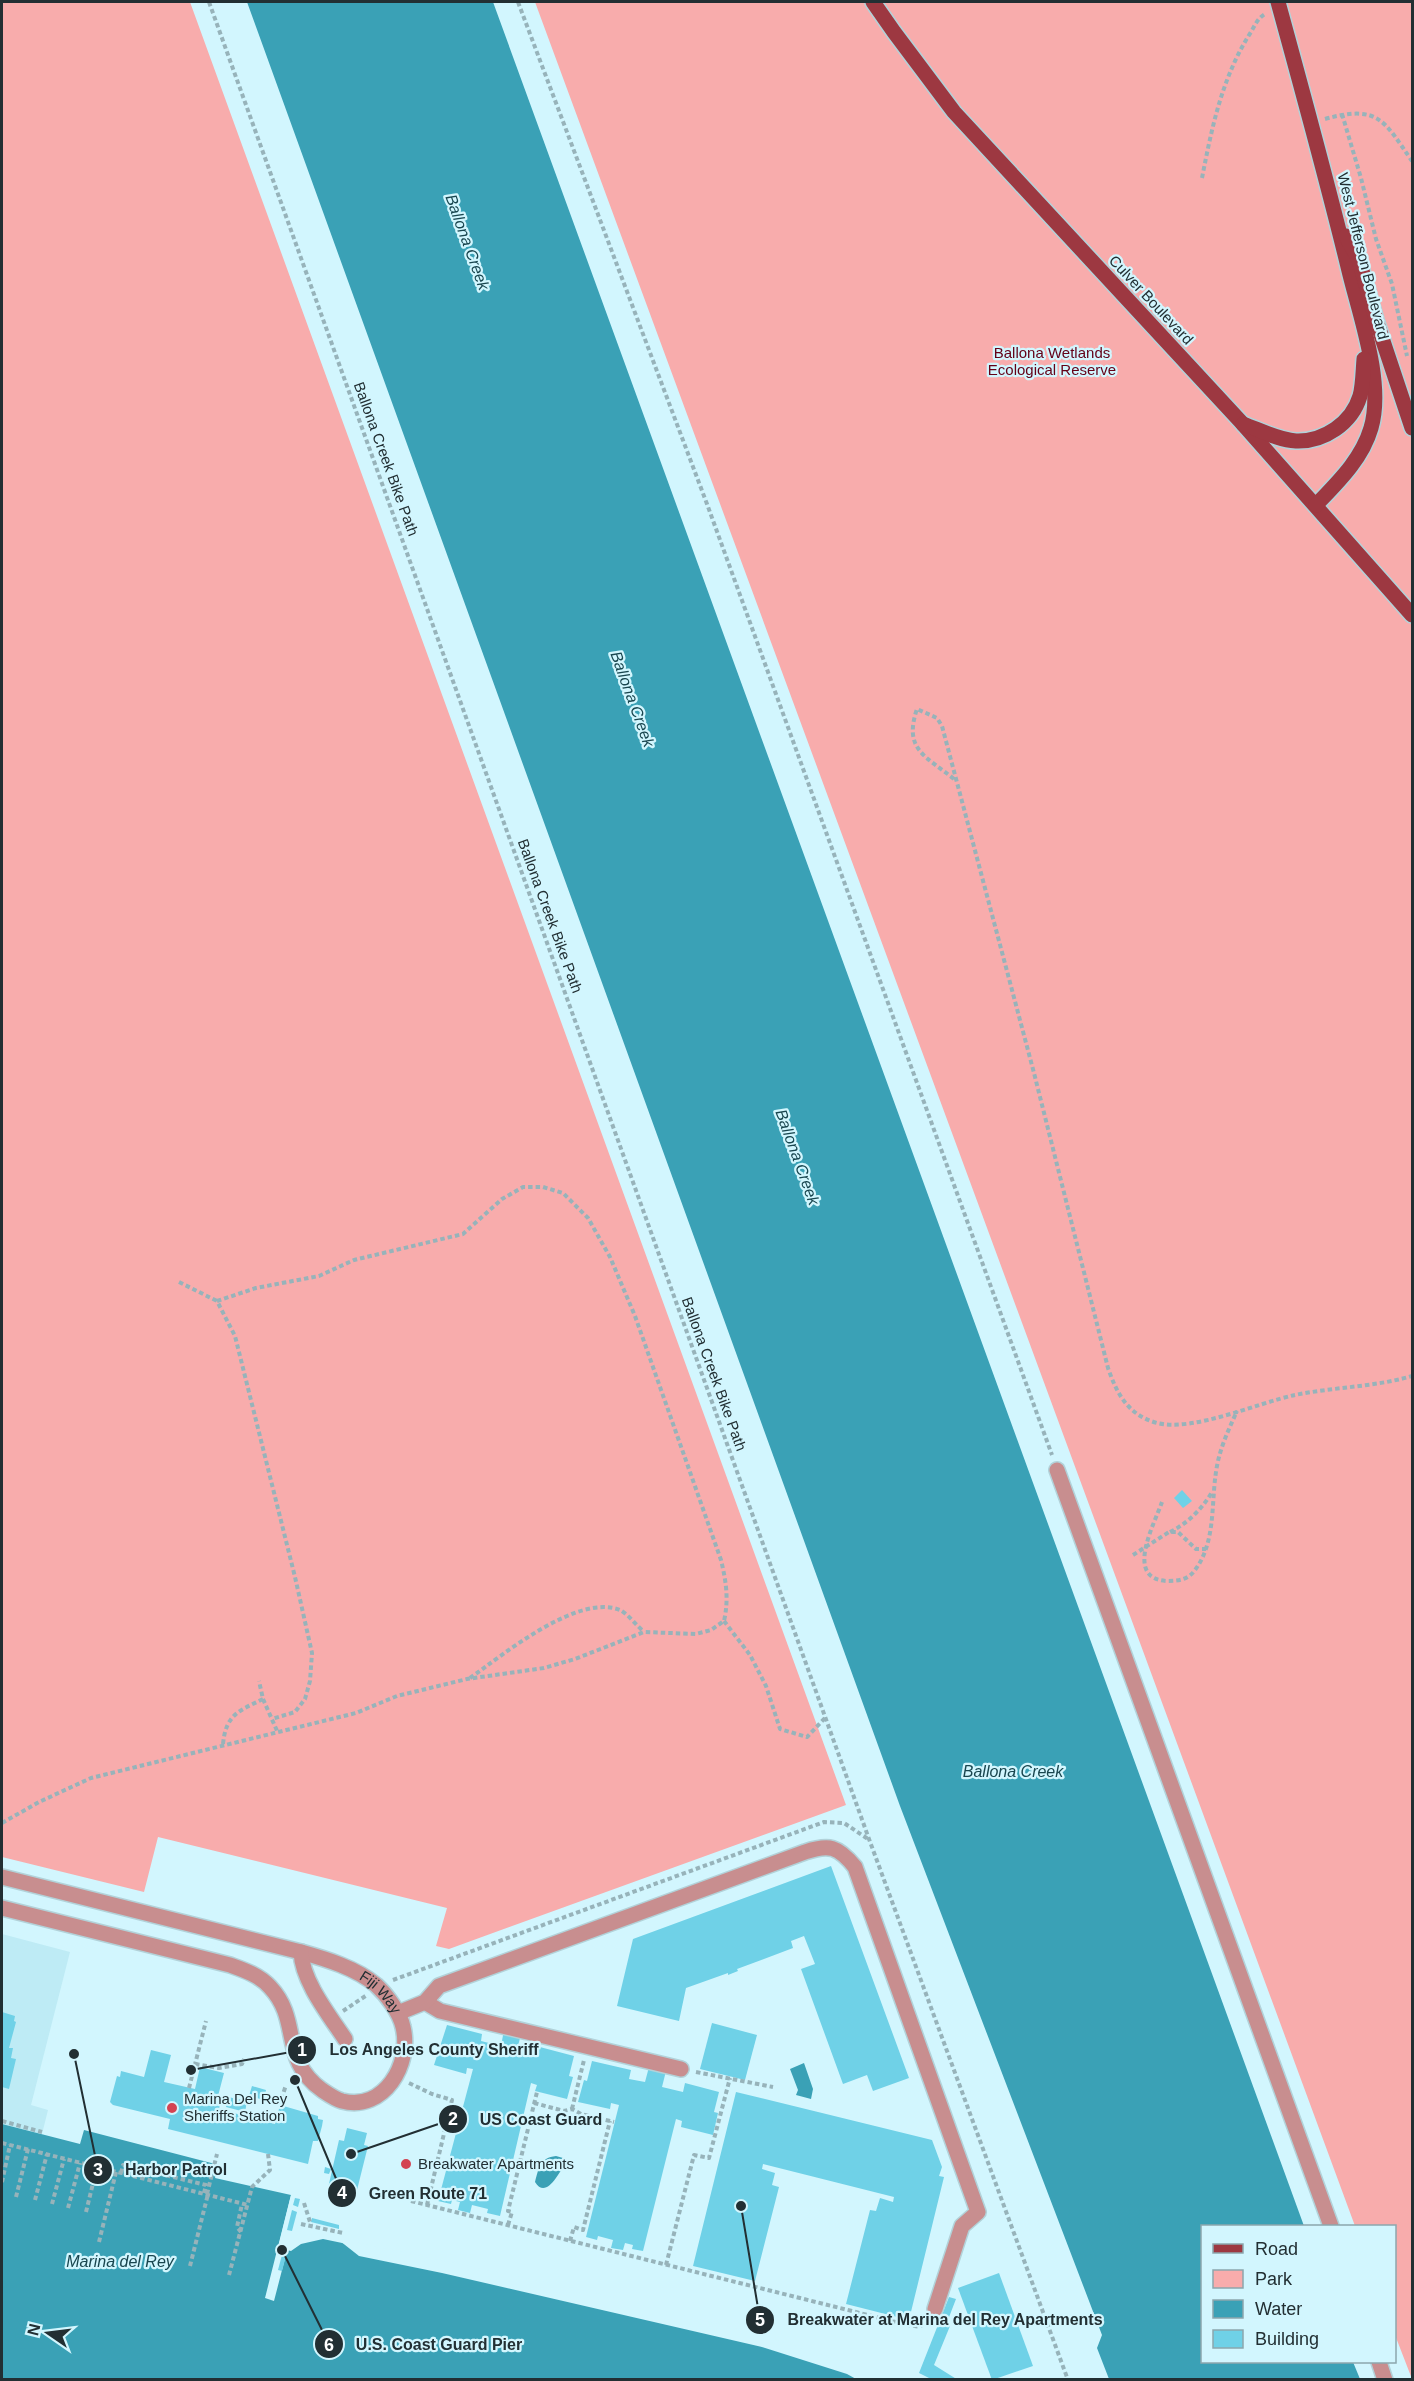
<svg xmlns="http://www.w3.org/2000/svg" width="1414" height="2381" viewBox="0 0 1414 2381" font-family="Helvetica,sans-serif">
  <style>
    .built { fill: #beebf5 }
    .green { fill: #f8acac }
    .water { fill: #3aa1b6 }
    .pier { fill: #d2f6fe }
    .building { fill: #6fd1e7 }
    .lines { fill: none; stroke-linecap: round; stroke-linejoin: round }
    .minor-casing { stroke: #b2d2d9; stroke-width: 18 }
    .major-casing { stroke: #b2d2d9; stroke-width: 18 }
    .path { stroke: #97b3ba; stroke-width: 4; stroke-dasharray: 4.5 3; stroke-linecap: butt }
    .minor { stroke: #c88e8f; stroke-width: 15 }
    .major { stroke: #9d3841; stroke-width: 15 }
    .poi-dot { fill: #d34352; stroke: #d2f6fe; stroke-width: 2 }
    .labels { text-anchor: middle; stroke-width: 4.5; stroke-linejoin: round; paint-order: stroke }
    .street-label { font-size: 15px; fill: #222f33; stroke: #d2f6fe }
    .park-label { font-size: 15px; fill: #640117; stroke: #d2f6fe }
    .poi-label { font-size: 15px; fill: #222f33; stroke: #d2f6fe; text-anchor: start }
    .water-label { font-size: 16px; font-style: italic; fill: #19464f; stroke: #d2f6fe }
    .leader { fill: none; stroke: #222f33; stroke-width: 2 }
    .callout-dot { fill: #222f33; stroke: #d2f6fe; stroke-width: 2 }
    .mark-label { font-size: 18px; text-anchor: middle; font-weight: bold; fill: #fff }
    .callout-label { font-size: 16px; text-anchor: middle; font-weight: bold; fill: #222f33; stroke: #d2f6fe; stroke-width: 4.5; stroke-linejoin: round; paint-order: stroke }
  </style>
  <rect width="100%" height="100%" fill="#d2f6fe"/>
  <path class="built" d="M2,1934L70,1952L31,2105L48,2110L42,2134L2,2124Z"/>
  <g class="green">
    <path d="M2,2H190L846,1805L449,1949L436,1946L447,1908L158,1837L144,1892L2,1857Z"/>
    <path d="M535,2H1412V2379L1395,2335L1394,2226H1355Z"/>
  </g>
  <g class="water">
    <path d="M247,2H493L1304,2226H1202V2362H1353L1360,2379H1109L1097,2348L1102,2335L900,1806Z"/>
    <path d="M804,2063L813,2089L811,2099L796,2095L798,2090L790,2069Z"/>
    <path d="M2,2124L80,2144L84,2130L219,2165L215,2178L291,2195L278,2248L291,2251L301,2244L323,2239L586,2294L872,2379H2Z"/>
    <path d="M556,2156L563,2158L565,2164C559,2173 546,2200 535,2182C539,2167 540,2158 556,2156Z"/>
  </g>
  <g class="pier">
    <path d="M291,2195L294,2196L281,2246L288,2247L274,2301L265,2298Z"/>
    <path d="M341,2239L587,2291L769,2337L854,2366L875,2380L856,2379L847,2374L762,2347L442,2273L359,2256L340,2241Z"/>
  </g>
  <g class="building">
    <path d="M1182,1490L1192,1501L1183,1508L1174,1498Z"/>
    <path d="M831,1866L909,2078L873,2091L867,2075L843,2084L801,1969L815,1964L804,1936L791,1941L793,1948L737,1969L738,1971L728,1975V1973L686,1988L679,2021L617,2006L633,1939Z"/>
    <path d="M2,2012L15,2016L14,2021L16,2022L9,2048H13L11,2058L16,2059L9,2089L2,2087Z"/>
    <path d="M712,2023L757,2035L745,2080L700,2069Z"/>
    <path d="M447,2025L482,2034L481,2041L501,2046L504,2030L521,2034L517,2050L534,2054L536,2046L574,2056L569,2076L573,2077L567,2099L535,2091L537,2085L531,2083L500,2216L487,2213L488,2209L472,2205L470,2213L458,2210L460,2202L452,2200L451,2204L438,2201L473,2069L467,2068L466,2074L434,2065Z"/>
    <path d="M151,2050L171,2055L164,2082L195,2089L200,2067L224,2073L218,2096H222L219,2109L275,2124L280,2105L318,2116V2119L323,2120L322,2126L318,2141H313L308,2164L168,2129L170,2119L113,2105L110,2102L117,2076L120,2077L121,2071L144,2077Z"/>
    <path d="M592,2061L631,2070L629,2079L645,2082L649,2067L666,2071L662,2087L683,2092L685,2083L719,2092L714,2112L718,2113L713,2135L681,2127L682,2121L676,2119L643,2251L632,2249L633,2245L625,2243L623,2250L611,2248L613,2240L598,2236L597,2240L586,2237L619,2105L611,2103L610,2109L578,2102L584,2080L587,2081Z"/>
    <path d="M252,2086L266,2090L264,2100L249,2096Z"/>
    <path d="M736,2092L932,2140L942,2167L939,2176L944,2177L909,2320L846,2304L870,2210L876,2211L880,2198L893,2202L894,2197L763,2164L762,2169L775,2173L772,2185L779,2187L755,2281L693,2266Z"/>
    <path d="M228,2097L247,2101L245,2112L226,2107Z"/>
    <path d="M347,2128L367,2133L364,2145L368,2146L356,2194L328,2188L339,2140L344,2141Z"/>
    <path d="M325,2167L331,2169L329,2174L324,2173Z"/>
    <path d="M295,2198L300,2199L298,2207L293,2205Z"/>
    <path d="M292,2210L297,2212L292,2231L287,2230Z"/>
    <path d="M312,2218L339,2225V2229L311,2222Z"/>
    <path d="M283,2251L287,2252L282,2271L278,2270Z"/>
    <path d="M999,2273L1033,2366L992,2380L958,2288Z"/>
    <path d="M949,2297L956,2299L946,2325L950,2326L934,2365L958,2380H933L919,2373Z"/>
  </g>
  <g class="lines">
    <defs>
      <g id="minor">
        <path d="M1057,1470L1331,2226"/>
        <path id="s1" d="M2,1877L301,1952C326,1959 356,1968 376,1985C387,1995 400,2013 403,2027C412,2064 384,2112 342,2101C335,2099 328,2094 322,2090C279,2059 302,2021 270,1987C259,1975 244,1970 230,1965L2,1908"/>
        <path d="M301,1952C302,1981 329,2015 345,2039"/>
        <path d="M425,2002L440,2011L681,2069"/>
        <path d="M398,2013L425,2002L439,1986L805,1852C829,1844 838,1846 855,1867L978,2212L962,2226L935,2309"/>
        <path d="M1379,2362L1385,2380"/>
      </g>
      <g id="major">
        <path d="M873,2L894,32L954,112L1241,422L1412,615"/>
        <path d="M1278,2C1303,93 1328,184 1350,275C1361,319 1384,384 1371,428C1362,459 1338,482 1316,505"/>
        <path d="M1346,236L1359,260L1376,320L1412,428"/>
        <path d="M1243,424C1260,430 1278,440 1296,441C1324,442 1352,423 1360,396C1363,385 1363,371 1364,359"/>
      </g>
    </defs>
    <use href="#minor" class="minor-casing"/>
    <use href="#major" class="major-casing"/>
    <g class="path">
      <path d="M209,2L869,1839L1068,2380"/>
      <path d="M518,2L707,504L1052,1455"/>
      <path d="M1342,114L1361,178L1376,239L1392,284L1407,356"/>
      <path d="M1325,119C1379,104 1384,121 1412,161"/>
      <path d="M1202,178C1212,127 1222,77 1251,32C1255,25 1258,18 1265,14"/>
      <path d="M954,779C926,756 903,750 917,709L937,718L942,726L1034,1073L1108,1368C1117,1394 1128,1415 1157,1423C1194,1432 1257,1403 1295,1395C1334,1387 1375,1387 1412,1376"/>
      <path d="M179,1282L217,1301"/>
      <path d="M1162,1502C1154,1525 1124,1579 1167,1581C1178,1581 1188,1580 1195,1570C1216,1542 1211,1504 1216,1472C1219,1450 1228,1431 1237,1411"/>
      <path d="M1170,1532C1188,1523 1202,1509 1212,1492"/>
      <path d="M1133,1555L1169,1532H1178L1196,1549H1206"/>
      <path d="M724,1621L750,1655L766,1686L780,1729L807,1737L825,1718"/>
      <path d="M470,1678C504,1654 578,1593 620,1610C628,1614 637,1626 644,1632"/>
      <path d="M263,1699L278,1733"/>
      <path d="M223,1744C226,1714 239,1711 263,1699L259,1681"/>
      <path d="M2,1823L39,1802L91,1778L356,1713L397,1696L467,1679L544,1668L575,1659L644,1632L696,1634L711,1630L724,1621C729,1599 726,1581 721,1560L635,1316L610,1257L588,1218L563,1193L543,1187H523L502,1199L463,1234L354,1260L319,1276L256,1288L217,1301L235,1336L295,1577L312,1653L310,1681L305,1699L295,1712L272,1719"/>
      <path d="M393,1980L824,1822L844,1823L868,1839"/>
      <path d="M343,2011L367,1995"/>
      <path d="M195,2064L219,2068L242,2064L244,2059"/>
      <path d="M696,2072L773,2087"/>
      <path d="M409,2083L432,2094L452,2100L427,2205"/>
      <path d="M189,2088L206,2021"/>
      <path d="M534,2103L564,2111L572,2109L581,2114L614,2122"/>
      <path d="M283,2106L281,2100L286,2085"/>
      <path d="M572,2109L584,2060"/>
      <path d="M2,2121L42,2132"/>
      <path d="M2,2143L248,2205"/>
      <path d="M121,2173L123,2165L206,2185L204,2193"/>
      <path d="M2,2182L10,2145"/>
      <path d="M207,2194L217,2154"/>
      <path d="M16,2197L28,2149"/>
      <path d="M35,2200L47,2154"/>
      <path d="M411,2201L908,2325L920,2327L925,2321"/>
      <path d="M304,2203L311,2225"/>
      <path d="M52,2204L64,2159"/>
      <path d="M68,2208L80,2163"/>
      <path d="M86,2212L97,2167"/>
      <path d="M301,2224L343,2233"/>
      <path d="M508,2225L512,2212L508,2211L537,2092"/>
      <path d="M241,2232L237,2227L242,2204"/>
      <path d="M570,2241L574,2227L583,2230L610,2121"/>
      <path d="M99,2242L116,2172"/>
      <path d="M666,2265L694,2155L709,2158L730,2078"/>
      <path d="M190,2266L208,2194"/>
      <path d="M229,2275L252,2187L270,2170L268,2154"/>
    </g>
    <use href="#minor" class="minor"/>
    <use href="#major" class="major"/>
  </g>
  <g class="poi-dot">
    <circle cx="172" cy="2108" r="6"/>
    <circle cx="406" cy="2164" r="6"/>
  </g>
  <g class="labels">
    <g class="street-label">
      <text transform="translate(1363 256) rotate(76)" y="5">West Jefferson Boulevard</text>
      <text transform="translate(1151 300) rotate(47)" y="5">Culver Boulevard</text>
      <text transform="translate(386 459) rotate(70)" y="5">Ballona Creek Bike Path</text>
      <text transform="translate(550 916) rotate(70)" y="5">Ballona Creek Bike Path</text>
      <text transform="translate(714 1374) rotate(70)" y="5">Ballona Creek Bike Path</text>
      <text dy="5" stroke="none"><textPath href="#s1" startOffset="399">Fiji Way</textPath></text>
    </g>
    <g class="park-label">
      <text x="1052" y="358">Ballona Wetlands<tspan x="1052" dy="17">Ecological Reserve</tspan></text>
    </g>
    <g class="poi-label">
      <text x="184" y="2104">Marina Del Rey<tspan x="184" dy="17">Sheriffs Station</tspan></text>
      <text x="418" y="2169">Breakwater Apartments</text>
    </g>
    <g class="water-label">
      <text transform="translate(468 242) rotate(70)" y="6">Ballona Creek</text>
      <text transform="translate(633 699) rotate(70)" y="6">Ballona Creek</text>
      <text transform="translate(798 1157) rotate(70)" y="6">Ballona Creek</text>
      <text x="1013" y="1777">Ballona Creek</text>
      <text x="120" y="2267">Marina del Rey</text>
    </g>
  </g>
  <path class="leader" d="M191 2070L302 2050M351 2154L453 2119M74 2054L98 2170M295 2080L342 2193M741 2206L760 2320M282 2250L329 2344"/>
  <g class="callout-dot">
    <circle cx="191" cy="2070" r="6"/>
    <circle cx="351" cy="2154" r="6"/>
    <circle cx="74" cy="2054" r="6"/>
    <circle cx="295" cy="2080" r="6"/>
    <circle cx="741" cy="2206" r="6"/>
    <circle cx="282" cy="2250" r="6"/>
    <circle cx="302" cy="2050" r="15"/>
    <circle cx="453" cy="2119" r="15"/>
    <circle cx="98" cy="2170" r="15"/>
    <circle cx="342" cy="2193" r="15"/>
    <circle cx="760" cy="2320" r="15"/>
    <circle cx="329" cy="2344" r="15"/>
  </g>
  <g class="mark-label">
    <text x="302" y="2056">1</text>
    <text x="453" y="2125">2</text>
    <text x="98" y="2176">3</text>
    <text x="342" y="2199">4</text>
    <text x="760" y="2326">5</text>
    <text x="329" y="2351">6</text>
  </g>
  <g class="callout-label">
    <text x="434" y="2055">Los Angeles County Sheriff</text>
    <text x="541" y="2125">US Coast Guard</text>
    <text x="176" y="2175">Harbor Patrol</text>
    <text x="428" y="2199">Green Route 71</text>
    <text x="945" y="2325">Breakwater at Marina del Rey Apartments</text>
    <text x="439" y="2350">U.S. Coast Guard Pier</text>
  </g>
  <rect width="1414" height="2381" fill="none" stroke="#222f33" stroke-width="6"/>
  <rect x="1201" y="2225" width="195" height="138" fill="#d2f6fe" stroke="#8ca6ad" stroke-width="1.5"/>
  <rect x="1213" y="2244" width="30" height="9" fill="#9d3841" stroke="#8ca6ad" stroke-width="1.5"/>
  <text x="1255" y="2255" font-size="18" fill="#222f33">Road</text>
  <rect x="1213" y="2270" width="30" height="18" fill="#f8acac" stroke="#8ca6ad" stroke-width="1.5"/>
  <text x="1255" y="2285" font-size="18" fill="#222f33">Park</text>
  <rect x="1213" y="2300" width="30" height="18" fill="#3aa1b6" stroke="#8ca6ad" stroke-width="1.5"/>
  <text x="1255" y="2315" font-size="18" fill="#222f33">Water</text>
  <rect x="1213" y="2330" width="30" height="18" fill="#6fd1e7" stroke="#8ca6ad" stroke-width="1.5"/>
  <text x="1255" y="2345" font-size="18" fill="#222f33">Building</text>
  <g transform="translate(48 2333) rotate(284)" stroke="#d2f6fe" stroke-width="4.5" paint-order="stroke">
  <path d="M0-4.5L10 22L0 15L-10 22Z" fill="#222f33"/>
  <text y="-9" font-size="16" font-weight="bold" text-anchor="middle" fill="#222f33">N</text>
  </g>
</svg>
